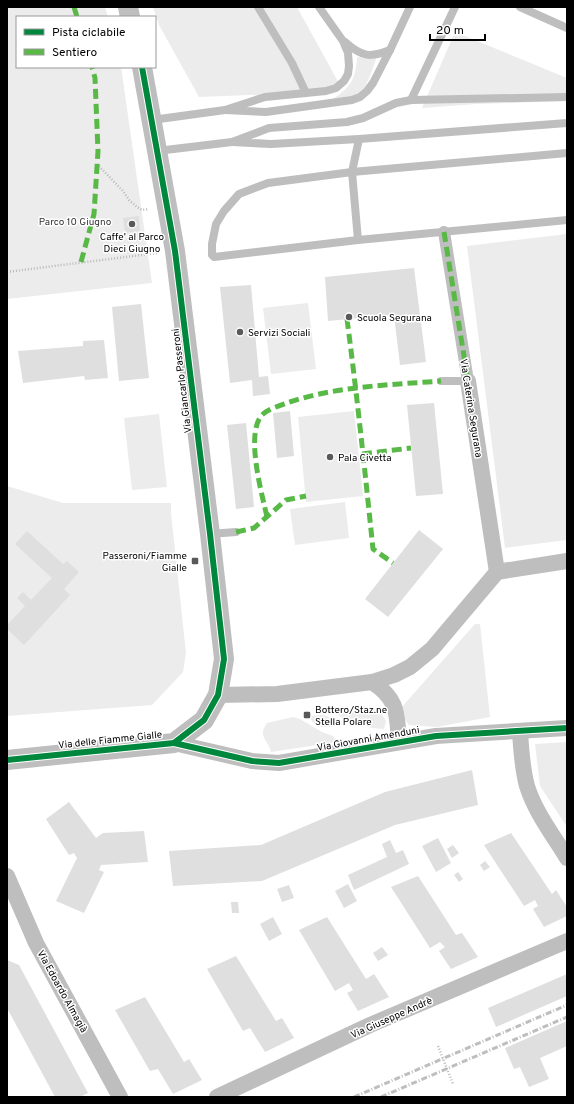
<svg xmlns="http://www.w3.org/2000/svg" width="574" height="1104" viewBox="0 0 574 1104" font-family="Overpass,sans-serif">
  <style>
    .green { fill: #ececec }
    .building { fill: #dfdfdf }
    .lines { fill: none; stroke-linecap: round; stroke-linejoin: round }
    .path { stroke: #b9b9b9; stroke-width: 2.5; stroke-dasharray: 1 2; stroke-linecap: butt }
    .service { stroke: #bebebe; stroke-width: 8 }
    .pedestrian { stroke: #bebebe; stroke-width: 12 }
    .minor { stroke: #bebebe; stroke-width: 16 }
    .tertiary { stroke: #bebebe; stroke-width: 20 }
    .rail { stroke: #bebebe; stroke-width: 3; stroke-dasharray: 6 2 1 2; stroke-linecap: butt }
    .path-bridge { stroke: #b9b9b9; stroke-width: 2.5; stroke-dasharray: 1 2; stroke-linecap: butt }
    .quiet { stroke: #58b947; stroke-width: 5; stroke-dasharray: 10 5; stroke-linecap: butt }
    .cycleway-casing { stroke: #fff; stroke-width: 8 }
    .cycleway { stroke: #00873e; stroke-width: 6 }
    .poi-dot { fill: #595959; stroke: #fff; stroke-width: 1.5 }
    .labels { text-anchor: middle; stroke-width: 3; stroke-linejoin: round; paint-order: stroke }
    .park-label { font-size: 10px; fill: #333; stroke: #fff }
    .poi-label { font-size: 10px; fill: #000; stroke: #fff; text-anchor: start }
    .street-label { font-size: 10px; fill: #000; stroke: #fff }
  </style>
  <rect width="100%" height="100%" fill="#fff"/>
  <g class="green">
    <path d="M7,7H105L108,17H17V67H121L152,283L7,299Z"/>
    <path d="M153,7H297L341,87L306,93L199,97L159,25Z"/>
    <path d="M455,32L567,78V101L476,104L422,108Z"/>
    <path d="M357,57L369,59L377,57C366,85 367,98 333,99C351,87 356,78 357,57Z"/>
    <path d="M567,234V540L505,548L467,246Z"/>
    <path d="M308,303L316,369L271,374L263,308Z"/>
    <path d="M354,411L363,496L306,502L298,417Z"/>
    <path d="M159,414L167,487L132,490L124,418Z"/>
    <path d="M7,486L63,503H171V513L186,653L183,672L152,705L7,716Z"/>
    <path d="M345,502L349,538L295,545L290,509Z"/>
    <path d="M475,624H480L490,717L437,727L409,725L402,716L401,708Z"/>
    <path d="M373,709L379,710L386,721L384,729L372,728L356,722H349L344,720L338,714L350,710Z"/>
    <path d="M324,715L345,724C332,727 316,732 309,716Z"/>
    <path d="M293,717L300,719L322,732L333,736L337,742L271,752C268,739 257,737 267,723Z"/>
    <path d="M567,742V827L540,786L535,744Z"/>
  </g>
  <g class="building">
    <path d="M139,216L140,231L125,233L123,218Z"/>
    <path d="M414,268L426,362L400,365L394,315L328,321L325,277Z"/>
    <path d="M251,285L259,377L268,376L270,394L253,396L252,380L230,383L220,287Z"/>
    <path d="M141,304L149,378L119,381L112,307Z"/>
    <path d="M104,340L108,378L85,380L84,376L23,383L18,351L83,346V341Z"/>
    <path d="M434,403L443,494L416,496L407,405Z"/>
    <path d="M290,411L294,456L277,458L273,413Z"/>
    <path d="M246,423L254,507L236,509L227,425Z"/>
    <path d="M419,530L443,549L388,617L365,599Z"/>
    <path d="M27,531L63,564L67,561L79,572L64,589L70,595L24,645L7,629V625L25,606L17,598L23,592L31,600L52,578L15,544Z"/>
    <path d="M472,770L478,805L395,825L262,881L173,886L169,851L261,845L385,792Z"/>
    <path d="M69,802L96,838L103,833L144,831L148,862L101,865L99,870L104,872L84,913L56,901L77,858L74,853L69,855L46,819Z"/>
    <path d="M511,833L552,894L556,890L567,907V916L544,927L533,909L538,906L535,900L524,906L484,845Z"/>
    <path d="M438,838L451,863L436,872L422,846Z"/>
    <path d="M390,840L396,853L403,850L409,864L354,890L348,875L387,857L382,844Z"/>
    <path d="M453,845L459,853L452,858L447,849Z"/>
    <path d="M485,861L490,867L484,871L480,865Z"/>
    <path d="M458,872L463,879L459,882L454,875Z"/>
    <path d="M418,876L456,935L462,933L478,957L451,969L439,951L445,947L440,942L430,948L391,887Z"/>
    <path d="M348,884L357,901L344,908L335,891Z"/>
    <path d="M289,885L294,898L282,902L277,889Z"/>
    <path d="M231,902H238L239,913H232Z"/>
    <path d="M273,917L282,934L269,941L260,924Z"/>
    <path d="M327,917L366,979L374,974L389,997L358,1011L347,993L353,990L349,983L335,991L299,930Z"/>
    <path d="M382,947L388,955L378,961L373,953Z"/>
    <path d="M236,956L276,1021L282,1018L294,1038L265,1052L250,1028L243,1031L207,969Z"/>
    <path d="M7,960L19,965L88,1093L80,1097H55L7,1008Z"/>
    <path d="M567,974V996L496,1027L488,1008Z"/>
    <path d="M145,997L184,1062L189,1059L202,1080L173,1094L158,1069L150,1071L115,1010Z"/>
    <path d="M567,1021V1046L540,1058L549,1079L529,1087L520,1067L514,1069L505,1048Z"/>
  </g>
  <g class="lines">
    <g class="path">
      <path d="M97,164L123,191L129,200L137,207L142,210L149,209"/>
      <path d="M7,272L157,253"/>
    </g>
    <g class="service">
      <path d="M258,7L292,63L306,93"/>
      <path d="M319,7L343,41L348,53L349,66L348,74L344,81L336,88L326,91L265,97L225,110L266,112L352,100L360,97L367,91L373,83L390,50L410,7"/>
      <path d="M520,7L567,28"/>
      <path d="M345,42C362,57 370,58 390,50"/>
      <path d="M567,97L411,100L396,103L363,118L347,122L269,128L232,142L271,144L359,139L567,123"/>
      <path d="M411,100L455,7"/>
      <path d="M152,120L225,110"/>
      <path d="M157,151L232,142"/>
      <path d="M567,153L352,172L268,183L239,194L224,211L216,224L212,244V255L214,257L358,240L567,220"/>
      <path d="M358,240L352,172L359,139"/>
      <path d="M441,381H468"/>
      <path d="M210,534L236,532"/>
    </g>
    <path class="pedestrian" d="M444,232L468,381"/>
    <g class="minor">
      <path d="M468,381L497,572"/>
      <path d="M372,682C398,699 397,713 399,742"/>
      <path d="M218,695L277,694L372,682L394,675L410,667L432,649L497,572L567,561"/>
      <path d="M520,731C521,749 522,768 527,786C535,812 553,835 567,858"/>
      <path d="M174,743L252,761L279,763L436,736L567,728"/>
      <path d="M7,876L36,943L120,1097"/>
      <path d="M217,1097L370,1025L567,941"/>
    </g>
    <g class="tertiary">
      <path d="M128,7L130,17"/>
      <path d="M7,760L174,743L204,720L218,695L224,659L210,534L175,251L142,67"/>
    </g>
    <g class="rail">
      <path d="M354,1097L567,1005"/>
      <path d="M381,1097L567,1017"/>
    </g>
    <path class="path-bridge" d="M438,1046L453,1084"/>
    <g class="quiet">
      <path d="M74,7L77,17"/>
      <path d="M444,232L468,381"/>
      <path d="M81,262L94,214L98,151L95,78L92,67"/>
      <path d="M347,319C357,395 365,472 373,549L393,563"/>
      <path d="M362,454L411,448"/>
      <path d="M267,517C262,494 245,434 262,415C268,409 279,406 287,403C336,386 389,385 441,381"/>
      <path d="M236,532L254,528L286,500L306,496"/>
    </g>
    <defs>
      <g id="cycleway">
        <path d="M174,743L252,761L279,763L436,736L567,728"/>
        <path d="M7,760L174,743L204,720L218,695L224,659L210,534L175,251L142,67"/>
      </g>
    </defs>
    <use href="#cycleway" class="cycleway-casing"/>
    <use href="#cycleway" class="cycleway"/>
  </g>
  <g class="poi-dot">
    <circle cx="132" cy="224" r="4"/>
    <circle cx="349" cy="317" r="4"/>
    <circle cx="240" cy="332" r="4"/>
    <circle cx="330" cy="457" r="4"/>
    <rect x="191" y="557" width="8" height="8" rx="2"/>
    <rect x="303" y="711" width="8" height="8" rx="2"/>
  </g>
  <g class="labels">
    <g class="park-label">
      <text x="75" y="225">Parco 10 Giugno</text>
    </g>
    <g class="poi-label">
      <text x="132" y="240" text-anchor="middle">Caffe' al Parco<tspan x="132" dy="12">Dieci Giugno</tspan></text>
      <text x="357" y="321">Scuola Segurana</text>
      <text x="248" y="336">Servizi Sociali</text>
      <text x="338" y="461">Pala Civetta</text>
      <text x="187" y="559" text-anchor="end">Passeroni/Fiamme<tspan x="187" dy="12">Gialle</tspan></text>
      <text x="315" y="713">Bottero/Staz.ne<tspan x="315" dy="12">Stella Polare</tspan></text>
    </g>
    <g class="street-label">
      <text transform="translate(181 381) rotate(-97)" y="4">Via Giancarlo Passeroni</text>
      <text transform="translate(472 408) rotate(81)" y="4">Via Caterina Segurana</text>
      <text transform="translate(368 738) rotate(-10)" y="4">Via Giovanni Amenduni</text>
      <text transform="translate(110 739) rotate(-6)" y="4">Via delle Fiamme Gialle</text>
      <text transform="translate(63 991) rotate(61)" y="4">Via Edoardo Almagià</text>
      <text transform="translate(391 1017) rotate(-24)" y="4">Via Giuseppe Andrè</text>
    </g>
  </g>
  <rect width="574" height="1104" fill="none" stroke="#000000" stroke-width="16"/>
  <rect x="16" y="16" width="140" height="52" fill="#ffffff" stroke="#999999"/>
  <rect x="24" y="29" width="20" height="6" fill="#00873e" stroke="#999999"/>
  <text x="52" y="36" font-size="12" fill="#000000">Pista ciclabile</text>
  <rect x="24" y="49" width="20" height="6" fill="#58b947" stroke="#999999"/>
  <text x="52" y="56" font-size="12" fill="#000000">Sentiero</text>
  <path d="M430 34v6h55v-6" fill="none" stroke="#000000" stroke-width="2"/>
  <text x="436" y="34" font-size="12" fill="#000000" stroke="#ffffff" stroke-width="3" paint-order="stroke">20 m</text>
</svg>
